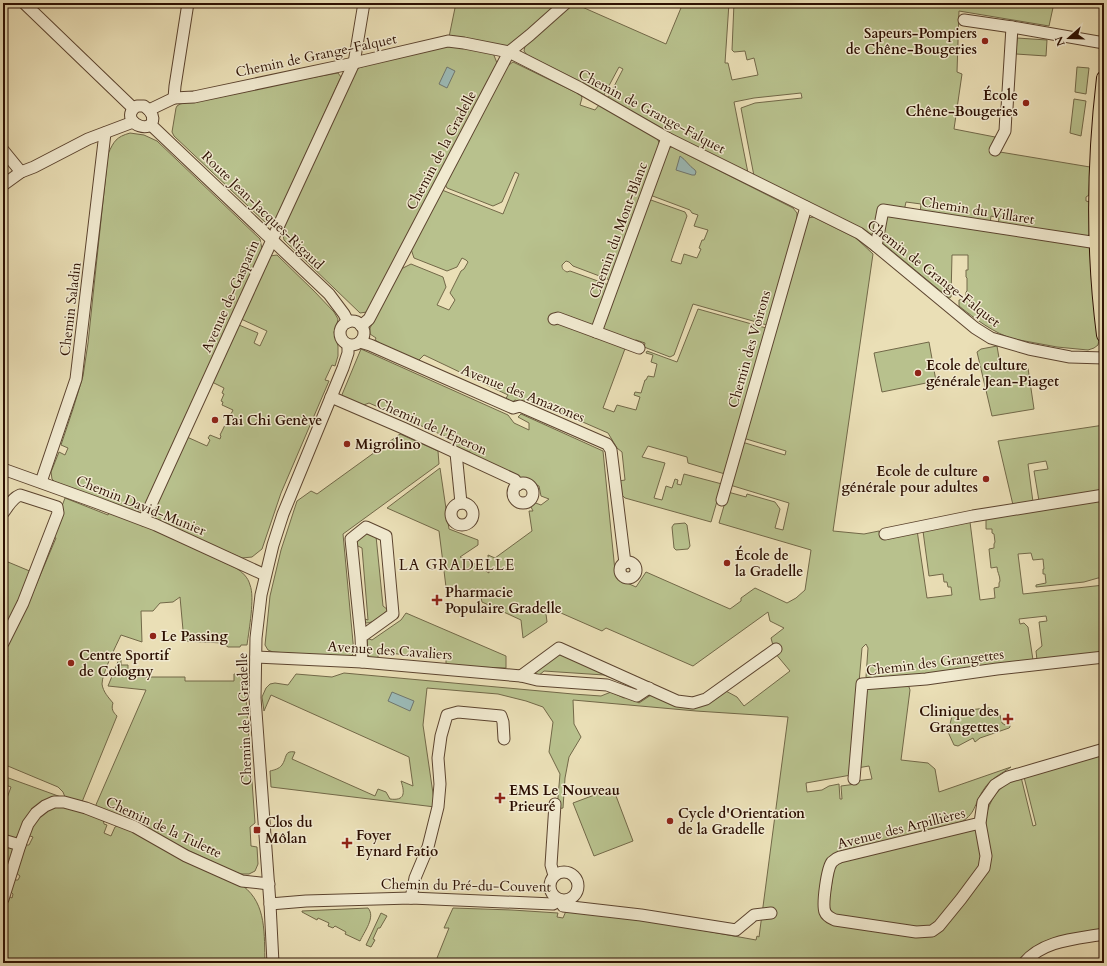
<svg xmlns="http://www.w3.org/2000/svg" width="1107" height="966" viewBox="0 0 1107 966" font-family="Cardo,serif">
  <style>
    .green { fill: #b8c18d; stroke: #726848 }
    .water { fill: #9bbab7; stroke: #6f766f }
    .lines { fill: none; stroke-linecap: round; stroke-linejoin: round }
    .minor-casing { stroke: #5c442f; stroke-width: 13 }
    .major-casing { stroke: #2d1002; stroke-width: 16 }
    .minor { stroke: #f1ead0; stroke-width: 11 }
    .major { stroke: #eadfb6; stroke-width: 14 }
    .tram { stroke: #2d1002; stroke-width: 1 }
    .poi-dot { fill: #8f2418; stroke: #f1ead0; stroke-width: 1.5 }
    .labels { text-anchor: middle; stroke-width: 3; stroke-linejoin: round; paint-order: stroke }
    .poi-label { font-size: 14px; font-weight: bold; fill: #2d1002; stroke: #f1ead0; text-anchor: start }
    .street-label { font-size: 14px; fill: #2d1002; stroke: #f1ead0 }
    .neighbourhood-label { font-size: 15px; letter-spacing: 1px; fill: #2d1002; stroke: #f1ead0 }
  </style>
  <rect width="100%" height="100%" fill="#eadfb6"/>
  <filter id="stains"><feTurbulence type="fractalNoise" baseFrequency=".005" numOctaves="4"/><feColorMatrix values="0 0 0 0 .2 0 0 0 0 .09 0 0 0 0 .02 0 0 0 .5 -.17"/></filter>
  <radialGradient id="worn" r=".72"><stop offset=".6" stop-color="#630" stop-opacity="0"/><stop offset="1" stop-color="#630" stop-opacity=".3"/></radialGradient>
  <g class="green">
    <path d="M456,3H555L557,5L513,45L505,47L454,36L449,37Z"/>
    <path d="M573,3L666,44L683,3H729L725,63H728L732,80L758,75L754,58L747,60L745,51L734,52L732,50L734,3H1054L1049,26L959,11L957,72L962,74L954,129L995,137L993,149L1000,152L1090,167L1089,195L1086,197V201L1090,202V233L1088,237L998,225L999,218L991,216L990,224L920,213L921,204L906,202L904,211L881,208L875,237L857,226L754,176L741,108L755,103L802,98L801,93L754,98L734,102L748,173L695,147L608,98L623,69L619,67L604,95L577,80L527,55L524,51L525,46Z"/>
    <path d="M1017,38L1047,40L1046,56L1016,54Z"/>
    <path d="M458,46L493,53L497,63L367,312L360,313L284,240L282,230L349,83L358,68L431,48Z"/>
    <path d="M513,62L581,95L582,98L580,105L595,110L599,105L657,138L660,145L610,280L573,266L569,262L566,261L562,265C562,269 563,270 567,272L570,271L609,285L593,328L554,314L550,315L548,319C550,325 554,325 558,321L626,346L603,408L614,412L617,405L636,410L640,397L634,395L635,392L641,393L645,380H646L648,376L654,377L657,364L651,362L653,355L646,353L647,351L677,362L698,309L766,328L725,474L688,463L687,457L648,446L642,457L665,463L654,498L662,500L666,486L672,488L675,479L678,480L677,484L681,485L684,474L722,484L711,522L625,498L621,494L619,481L625,480L622,452L617,448L608,433L530,399L521,402L515,400L511,403L505,400L508,395L424,355L418,361L386,347L375,340L376,338L370,334V328L401,269L411,264L443,277L446,287L437,305L449,310L455,300L450,293L461,271L464,269L468,262L466,260L462,258L457,267L447,271L414,258L411,249L442,190L503,214L519,174L515,172L502,202L493,206L447,188L445,184L506,67Z"/>
    <path d="M1077,67L1089,68L1086,94L1075,92Z"/>
    <path d="M338,73L341,77L274,223L267,224L174,136L172,132L176,108L177,106L180,104L221,94Z"/>
    <path d="M1074,99L1086,101L1081,136L1070,133Z"/>
    <path d="M130,133L144,135L157,141L260,239L262,249L143,509L135,513L55,482L52,479L51,472L59,452L65,455L68,448L61,445L73,409L83,376L88,343L108,154C114,141 116,137 130,133Z"/>
    <path d="M672,147L793,208L797,213V219L767,325L693,304L674,355L670,357L644,347L645,343L636,340L630,342L602,332L617,285L648,199L685,212L687,216L671,261L681,264L684,254L697,258L701,249L699,248L702,240H704L708,230L694,226L698,215L692,213L690,210L650,195L667,149Z"/>
    <path d="M884,214L1084,243L1091,248L1099,340L1098,345L1094,348L1088,350L1057,347L1014,339C995,334 974,318 959,306V300L966,299V292L967,291V278L966,277V270H968V255H952L951,297L949,298L880,241Z"/>
    <path d="M814,217L856,238L873,254L833,531L864,534L879,531L880,537L917,530L927,598L952,595L951,587H948L947,582H944L943,574L929,576L923,531L970,522L980,600L995,598L994,588L999,587V583L1000,581C1000,575 997,572 997,567L991,568L989,549L994,548V544L995,542L994,534L992,533V529H986V520L989,517L1104,499V578H1098L1084,582L1036,587V585L1046,583L1045,574H1043V569H1044L1043,559L1033,560L1031,553L1018,554L1023,594L1104,585V653L1037,660L1036,651L1042,646L1039,622L1047,621L1046,616L1019,619L1020,624L1024,623L1028,627L1033,660L959,672L868,679L866,677L868,648L866,644L862,648L851,775L806,783L807,792L822,790L829,786L839,784L840,799H842L841,786L856,784V781L872,779L869,766L857,768L864,688L908,684L910,690L901,760L928,763L935,769L939,792L1011,767C1001,774 990,779 984,789C973,805 977,814 958,824L837,853L820,912L924,936L979,883L987,812C993,793 1002,784 1021,777L1033,826L1036,825L1024,777L1104,754V929L1031,949L1024,955L1017,963H435L449,928H444L453,908L512,910L558,913L557,917L563,918L566,911L640,919L756,940L757,936L759,937L788,717L696,711L573,700L574,724L581,737L569,757L565,778L563,808L557,809L560,774L549,752L553,722L543,707L526,701L498,694L427,688L423,725L435,807L271,787L270,771C274,770 279,769 282,765C287,758 284,750 295,752L292,759L375,796L378,789L386,792L390,799C405,801 405,793 401,781L413,786L409,757L271,695L264,711L262,697L266,688L270,684L275,683L288,685L296,674L332,677L344,673L573,694L601,696L611,692L624,698L629,696L639,703L654,693L684,706L724,690L737,697L744,706L790,671L775,653L771,638L784,628L770,621L768,612L693,666L606,628L602,631L545,606L547,622L523,638L521,620L482,602L480,592L471,598L446,587L439,531L387,508L440,468L449,529L478,540V545L460,557L475,564L477,568H481L489,573L488,555L495,558L532,531L529,511H533L531,507L533,502L541,505L549,499L541,496L539,486L471,456L470,452L454,446L456,441L369,403L361,406L341,397L361,349L508,415L514,423L529,430V423L518,417L521,414L603,451L615,571L618,579L636,587L646,572L730,609L741,601V598L755,588L787,603L796,598L805,590L811,550L719,523L728,492L746,497L747,494L775,502L780,509L775,528L783,530L789,503L730,485L742,442L785,455L786,451L743,438L807,218Z"/>
    <path d="M277,255L314,291L334,312L338,319L337,324L334,332L338,346V356L335,366L332,365L325,380L329,381L281,493L262,549L252,557L242,558L174,529L157,519L154,516L153,512L187,437L207,446L210,440L208,438L210,435L220,439L221,436L220,435L225,425H226L228,421L227,420L230,414H231L233,410L222,405L223,402L221,401L224,394L222,393L224,388L212,382L239,325L258,333L254,343L260,346L267,331L241,319L270,256Z"/>
    <path d="M929,342L936,381L882,392L874,353Z"/>
    <path d="M997,346L1000,364L1028,368L1034,409L992,416L977,352L981,349Z"/>
    <path d="M1104,425V492L1039,501L1034,471L1048,469L1046,461L1028,464L1033,502L1013,505L998,441Z"/>
    <path d="M400,434L438,451L439,464L343,534L354,653L350,657L273,652L268,650L265,645L270,596L281,550L297,501L311,491L317,494Z"/>
    <path d="M65,498L108,515L110,511L165,535L236,568C242,572 248,577 250,585C255,597 249,630 247,645H241L240,647H228L223,643L184,641L180,597L173,602L160,603L153,611H141L142,642L121,635C116,646 102,673 102,684C103,692 109,698 113,703C111,709 113,712 117,716L82,802L65,797L63,792L58,787L3,764V659L5,660L8,656L3,654L31,597L53,545L56,538L54,537L62,518L63,512L62,506Z"/>
    <path d="M685,523L687,525L690,546L688,549L676,550L674,548L672,527L674,524Z"/>
    <path d="M366,532L376,536L383,606L388,610C381,615 372,626 363,622L362,618L368,620L362,548L354,544L355,538Z"/>
    <path d="M8,562L32,572L3,634V571Z"/>
    <path d="M406,613L506,656V668L446,666V659L379,652L377,661L371,659L368,655L367,638L372,640L401,620Z"/>
    <path d="M557,653H566L636,687L604,675L544,671L537,677L530,673Z"/>
    <path d="M119,659L121,660V665H128V677H185V681H234V674H246V698L255,823L250,827L251,846L257,847L258,864L255,871L249,874H241L235,872L185,849L141,825L95,807L146,690L108,686Z"/>
    <path d="M989,708L1000,715L1002,723L1005,725L1010,723V727L1009,728L980,738L975,742L973,738L958,746L954,745L948,732L952,716C963,710 976,709 989,708Z"/>
    <path d="M3,776L61,797L15,838H12L3,836V809L11,787L3,784Z"/>
    <path d="M613,788L633,841L594,856L573,803Z"/>
    <path d="M62,805L103,819L104,824L107,825L104,833L111,836L115,827L119,825L243,886C267,904 264,935 265,963H3L4,943H3V912L8,896L12,898L13,894L9,890L12,880H18L20,876L15,872L24,845H29L33,837L27,835L32,826L45,810Z"/>
    <path d="M973,830L977,831L981,856L980,864L942,917L930,926L917,928L836,916L832,914L828,907L834,869L835,865L840,862Z"/>
    <path d="M3,843L13,847L15,850L3,889Z"/>
    <path d="M368,908C376,917 364,932 360,941L345,934L346,932L335,926L333,928L328,926L329,923L318,918L317,920L302,912V911Z"/>
    <path d="M381,913L387,916L380,928H378L373,939L375,940L371,947L366,945Z"/>
  </g>
  <g class="water">
    <path d="M447,67L455,71L447,88L439,84Z"/>
    <path d="M680,156C686,160 689,166 695,170L696,172L695,175H692L676,170Z"/>
    <path d="M392,692L414,701L410,711L388,701Z"/>
  </g>
  <g class="lines">
    <defs>
      <g id="minor">
        <path d="M24,3L133,108"/>
        <path d="M964,20L1012,27L1104,43"/>
        <path d="M174,98L175,86L188,3"/>
        <path d="M137,106H144C151,111 157,119 149,126C136,130 122,115 137,106Z"/>
        <path d="M1007,108L1012,27"/>
        <path d="M149,110L174,98L194,97L354,63L448,41L464,43L509,52L580,88L667,138L859,233L876,246L975,328L991,338L1029,349L1070,357L1104,358"/>
        <path d="M151,125L329,294L344,314L348,322"/>
        <path d="M3,150L21,172"/>
        <path d="M995,150L1005,131L1006,113"/>
        <path d="M3,185L21,172L34,167L88,139L133,122"/>
        <path d="M876,246L883,210L1091,242L1104,243"/>
        <path d="M554,319L558,318L596,332"/>
        <circle cx="352" cy="333" r="12"/>
        <path d="M361,326L369,319L509,52L530,35L566,3"/>
        <path d="M360,342L370,345L513,408L520,406L607,444L611,450L625,563"/>
        <path d="M639,348L596,332L667,138"/>
        <path d="M331,397L403,428L515,480L518,485"/>
        <path d="M456,453L461,503"/>
        <path d="M3,469L95,502L156,525L265,575"/>
        <path d="M41,482L76,379L105,133"/>
        <circle cx="523" cy="493" r="10"/>
        <path d="M722,500L806,207"/>
        <circle cx="462" cy="514" r="11"/>
        <path d="M3,513C8,507 12,498 20,495L57,507L58,513L23,603L3,643"/>
        <path d="M144,520L272,240L354,63L364,3"/>
        <path d="M885,534L973,516L1104,495"/>
        <circle cx="628" cy="570" r="8"/>
        <path d="M361,637L393,614L386,536L366,527L351,539L361,637L362,662"/>
        <path d="M256,657L362,662L521,676L537,680L607,685L637,696L649,688"/>
        <path d="M521,676L559,648L677,701L693,703L706,699L776,649"/>
        <path d="M854,779L862,684L926,679L997,669L1104,657"/>
        <path d="M555,804L551,865L553,872L555,875"/>
        <path d="M980,823L840,857C837,858 834,860 832,862C827,868 822,905 825,912C827,917 831,918 835,920L916,932L932,931L939,926L961,899L984,868L986,856L980,823L983,802L995,785L1008,777L1104,749"/>
        <path d="M3,840L20,845"/>
        <circle cx="564" cy="886" r="14"/>
        <path d="M411,898L415,878L428,847L438,807L440,784L438,758L441,736L447,715L458,712L501,716L503,722L504,739"/>
        <path d="M3,899L20,845L28,824L36,813L45,806L54,802H64L86,808L135,827L186,856L242,881L269,884"/>
        <path d="M270,904L306,901L411,898L553,904L560,900L563,906L641,915L736,930L754,915L771,913"/>
        <path d="M273,963L270,904L255,698L256,638L261,595L273,545L283,514L343,368L348,353V345"/>
        <path d="M1024,963C1043,940 1076,939 1104,934"/>
      </g>
      <path id="major" d="M1104,78C1094,163 1093,249 1104,335"/>
    </defs>
    <use href="#minor" class="minor-casing"/>
    <use href="#major" class="major-casing"/>
    <use href="#minor" class="minor"/>
    <use href="#major" class="major"/>
    <path class="tram" d="M1104,146L1102,221L1104,270"/>
  </g>
  <g class="poi-dot">
    <circle cx="985" cy="41" r="4"/>
    <circle cx="1026" cy="103" r="4"/>
    <circle cx="918" cy="373" r="4"/>
    <circle cx="215" cy="420" r="4"/>
    <circle cx="347" cy="444" r="4"/>
    <circle cx="986" cy="479" r="4"/>
    <circle cx="727" cy="563" r="4"/>
    <path d="M435 594h4v4h4v4h-4v4h-4v-4h-4v-4h4z"/>
    <circle cx="153" cy="636" r="4"/>
    <circle cx="71" cy="663" r="4"/>
    <path d="M1006 713h4v4h4v4h-4v4h-4v-4h-4v-4h4z"/>
    <path d="M498 792h4v4h4v4h-4v4h-4v-4h-4v-4h4z"/>
    <circle cx="670" cy="821" r="4"/>
    <rect x="253" y="826" width="8" height="8" rx="2"/>
    <path d="M345 837h4v4h4v4h-4v4h-4v-4h-4v-4h4z"/>
  </g>
  <g class="labels">
    <g class="poi-label">
      <text x="977" y="38" text-anchor="end">Sapeurs-Pompiers<tspan x="977" dy="16">de Chêne-Bougeries</tspan></text>
      <text x="1018" y="100" text-anchor="end">École<tspan x="1018" dy="16">Chêne-Bougeries</tspan></text>
      <text x="926" y="370">Ecole de culture<tspan x="926" dy="16">générale Jean-Piaget</tspan></text>
      <text x="223" y="425">Tai Chi Genève</text>
      <text x="355" y="449">Migrolino</text>
      <text x="978" y="476" text-anchor="end">Ecole de culture<tspan x="978" dy="16">générale pour adultes</tspan></text>
      <text x="735" y="560">École de<tspan x="735" dy="16">la Gradelle</tspan></text>
      <text x="445" y="597">Pharmacie<tspan x="445" dy="16">Populaire Gradelle</tspan></text>
      <text x="161" y="641">Le Passing</text>
      <text x="79" y="660">Centre Sportif<tspan x="79" dy="16">de Cologny</tspan></text>
      <text x="999" y="716" text-anchor="end">Clinique des<tspan x="999" dy="16">Grangettes</tspan></text>
      <text x="509" y="795">EMS Le Nouveau<tspan x="509" dy="16">Prieuré</tspan></text>
      <text x="678" y="818">Cycle d'Orientation<tspan x="678" dy="16">de la Gradelle</tspan></text>
      <text x="265" y="827">Clos du<tspan x="265" dy="16">Môlan</tspan></text>
      <text x="356" y="840">Foyer<tspan x="356" dy="16">Eynard Fatio</tspan></text>
    </g>
    <g class="street-label">
      <text transform="translate(316 55) rotate(-12)" y="5">Chemin de Grange-Falquet</text>
      <text transform="translate(652 111) rotate(28)" y="5">Chemin de Grange-Falquet</text>
      <text transform="translate(441 150) rotate(-62)" y="5">Chemin de la Gradelle</text>
      <text transform="translate(263 210) rotate(44)" y="5">Route Jean-Jacques-Rigaud</text>
      <text transform="translate(978 210) rotate(9)" y="5">Chemin du Villaret</text>
      <text transform="translate(618 230) rotate(-70)" y="5">Chemin du Mont-Blanc</text>
      <text transform="translate(934 273) rotate(38)" y="5">Chemin de Grange-Falquet</text>
      <text transform="translate(230 296) rotate(-66)" y="5">Avenue de-Gasparin</text>
      <text transform="translate(70 309) rotate(-83)" y="5">Chemin Saladin</text>
      <text transform="translate(749 349) rotate(-74)" y="5">Chemin des Voirons</text>
      <text transform="translate(523 393) rotate(22)" y="5">Avenue des Amazones</text>
      <text transform="translate(432 426) rotate(24)" y="5">Chemin de l'Eperon</text>
      <text transform="translate(141 505) rotate(22)" y="5">Chemin David-Munier</text>
      <text transform="translate(390 650) rotate(4)" y="5">Avenue des Cavaliers</text>
      <text transform="translate(935 662) rotate(-7)" y="5">Chemin des Grangettes</text>
      <text transform="translate(244 719) rotate(-92)" y="5">Chemin de la Gradelle</text>
      <text transform="translate(164 827) rotate(25)" y="5">Chemin de la Tulette</text>
      <text transform="translate(901 828) rotate(-14)" y="5">Avenue des Arpillières</text>
      <text transform="translate(466 885) rotate(1)" y="5">Chemin du Pré-du-Couvent</text>
    </g>
    <g class="neighbourhood-label">
      <text x="457" y="570">LA GRADELLE</text>
    </g>
  </g>
  <rect width="1107" height="966" fill="none" stroke="#eadfb6" stroke-width="16"/>
  <rect x="4" y="4" width="1099" height="958" fill="none" stroke="#2d1002" stroke-width="2"/>
  <rect x="8" y="8" width="1091" height="950" fill="none" stroke="#2d1002"/>
  <g transform="translate(1069 38) rotate(250)" stroke="#f1ead0" stroke-width="3" paint-order="stroke">
  <path d="M0-3L7 15L0 10L-7 15Z" fill="#2d1002"/>
  <text y="-6" font-size="11" font-weight="bold" text-anchor="middle" fill="#2d1002">N</text>
  </g>
  <rect width="100%" height="100%" filter="url(#stains)"/>
  <rect width="100%" height="100%" fill="url(#worn)"/>
</svg>
